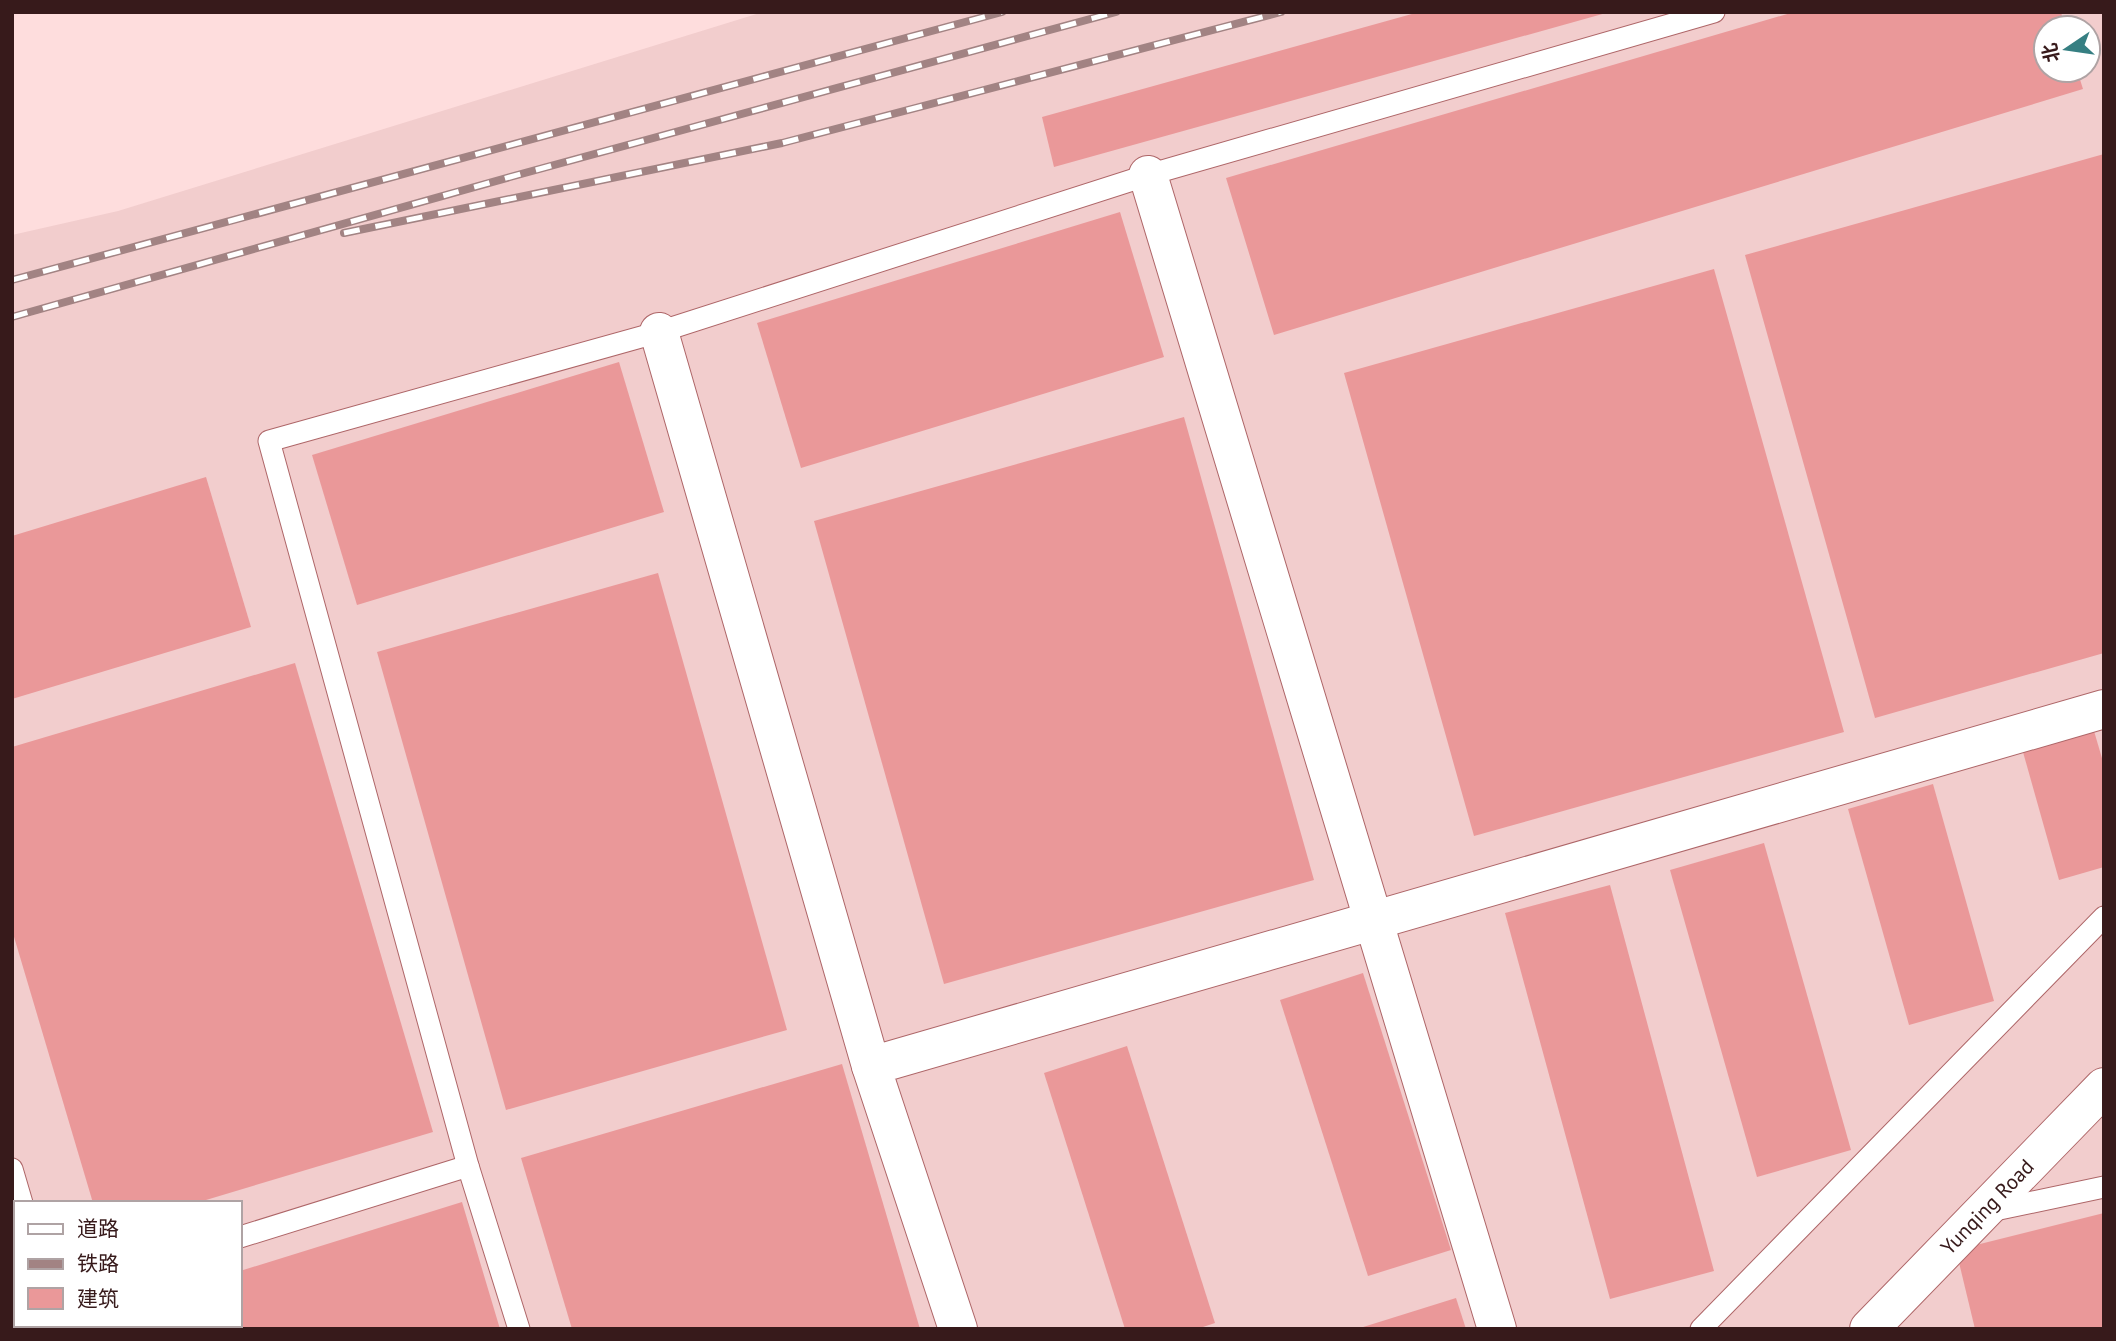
<svg xmlns="http://www.w3.org/2000/svg" width="2116" height="1341" viewBox="0 0 2116 1341" font-family="'PT Sans','Noto Sans SC',sans-serif">
  <style>
    .built { fill: #f2cdcd; fill-rule: evenodd }
    .building { fill: #ea9899 }
    .lines { fill: none; stroke-linecap: round; stroke-linejoin: round }
    .service-casing { stroke: #ae6668; stroke-width: 23 }
    .minor-casing { stroke: #ae6668; stroke-width: 40 }
    .service { stroke: #fff; stroke-width: 21 }
    .minor { stroke: #fff; stroke-width: 38 }
    .rail-casing { stroke: #a28383; stroke-width: 8 }
    .rail { stroke: #fff; stroke-width: 5; stroke-dasharray: 16; stroke-linecap: butt }
    .labels { text-anchor: middle; stroke-width: 6; stroke-linejoin: round; paint-order: stroke }
    .street-label { font-size: 21px; fill: #371a1b; stroke: #fff }
  </style>
  <rect width="100%" height="100%" fill="#fedddd"/>
  <path class="built" d="M763,12H2104V1329H12V235L118,211ZM2046,28H2088V70H2046ZM16,1203H240V1325H16Z"/>
  <g class="building">
    <path d="M1419,12L1606,13L1054,167L1042,117Z"/>
    <path d="M1794,12H2061L2065,28H2046V70H2077L2083,89L1274,335L1226,178Z"/>
    <path d="M2104,154V653L1875,718L1745,255Z"/>
    <path d="M1120,212L1164,357L801,468L757,323Z"/>
    <path d="M1714,269L1844,732L1474,836L1344,373Z"/>
    <path d="M619,362L664,512L357,605L312,455Z"/>
    <path d="M1184,417L1314,880L944,984L814,521Z"/>
    <path d="M206,477L251,627L12,699V536Z"/>
    <path d="M658,573L787,1030L506,1110L377,652Z"/>
    <path d="M295,663L433,1132L196,1203H93L12,930V747Z"/>
    <path d="M2094,731L2104,765V867L2059,880L2023,752Z"/>
    <path d="M1933,784L1994,1001L1909,1025L1848,809Z"/>
    <path d="M1764,843L1851,1150L1757,1177L1670,870Z"/>
    <path d="M1610,885L1714,1271L1610,1299L1505,913Z"/>
    <path d="M1363,973L1451,1250L1368,1276L1280,1000Z"/>
    <path d="M1127,1046L1215,1323L1197,1329H1125L1044,1073Z"/>
    <path d="M842,1064L920,1329H572L521,1158Z"/>
    <path d="M462,1202L500,1329H114L113,1325H240V1271Z"/>
    <path d="M2104,1213V1329H1975L1956,1250Z"/>
    <path d="M1456,1298L1466,1329H1360V1328Z"/>
  </g>
  <g class="lines">
    <defs>
      <g id="service">
        <path d="M12,1169L22,1203"/>
        <path d="M1990,1211L2104,1187"/>
        <path d="M240,1237L468,1166"/>
        <path d="M519,1329L468,1166L269,441L659,332L1148,175L1714,12"/>
        <path d="M1701,1329L2104,917"/>
      </g>
      <g id="minor">
        <path d="M1148,175L1497,1329"/>
        <path d="M659,332L871,1066"/>
        <path d="M958,1329L871,1066L2104,709"/>
        <path id="s1" d="M1869,1329L2104,1087"/>
      </g>
    </defs>
    <use href="#service" class="service-casing"/>
    <use href="#minor" class="minor-casing"/>
    <use href="#service" class="service"/>
    <use href="#minor" class="minor"/>
    <defs>
      <g id="rail">
        <path d="M344,233L782,143L1281,12"/>
        <path d="M12,280L1002,12"/>
        <path d="M12,317L510,177L1116,12"/>
      </g>
    </defs>
    <use href="#rail" class="rail-casing"/>
    <use href="#rail" class="rail"/>
  </g>
  <g class="labels">
    <g class="street-label">
      <text dy="7" stroke="none"><textPath href="#s1" startOffset="170">Yunqing Road</textPath></text>
    </g>
  </g>
  <rect width="2116" height="1341" fill="none" stroke="#371a1b" stroke-width="28"/>
  <rect x="14" y="1201" width="228" height="126" fill="#ffffff" stroke="#afa3a4" stroke-width="2"/>
  <rect x="28" y="1224" width="35" height="10" fill="#ffffff" stroke="#afa3a4" stroke-width="2"/>
  <text x="77" y="1236" font-size="21" fill="#371a1b">道路</text>
  <rect x="28" y="1259" width="35" height="10" fill="#a28383" stroke="#afa3a4" stroke-width="2"/>
  <text x="77" y="1271" font-size="21" fill="#371a1b">铁路</text>
  <rect x="28" y="1288" width="35" height="21" fill="#ea9899" stroke="#afa3a4" stroke-width="2"/>
  <text x="77" y="1306" font-size="21" fill="#371a1b">建筑</text>
  <g transform="translate(2067 49) rotate(257)"><circle r="33" fill="#ffffff" stroke="#afa3a4" stroke-width="2"/>
  <path d="M0-5L12 26L0 18L-12 26Z" fill="#367f82"/>
  <text y="-10" font-size="19" font-weight="bold" text-anchor="middle" fill="#371a1b">北</text>
  </g>
</svg>
